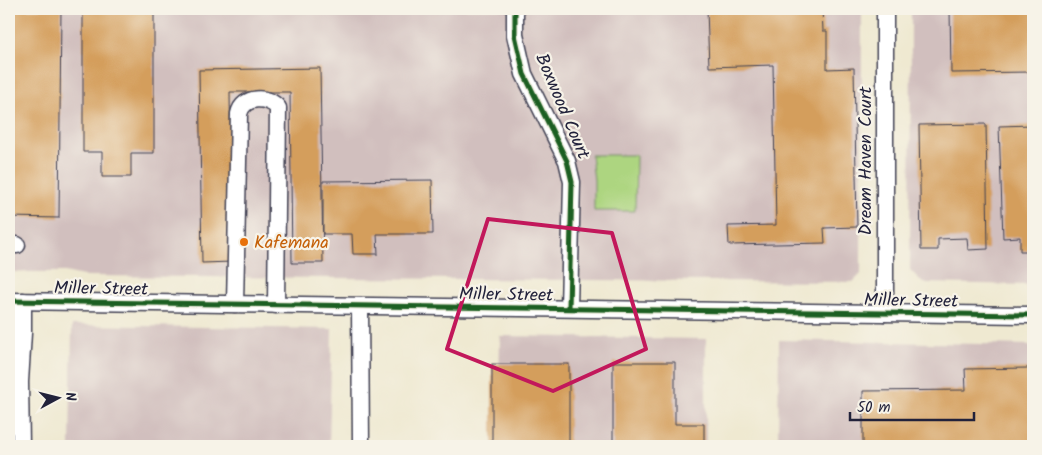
<svg xmlns="http://www.w3.org/2000/svg" width="1042" height="455" viewBox="0 0 1042 455" font-family="Kalam,sans-serif">
  <style>
    .industrial { fill: #d1bfbe }
    .green { fill: #add580; stroke: #687c5e }
    .building { fill: #d49e5b }
    .lines { fill: none; stroke-linecap: round; stroke-linejoin: round }
    .minor-casing { stroke: #414052; stroke-width: 19 }
    .minor { stroke: #fff; stroke-width: 16 }
    .cycleway-casing { stroke: #f7f3e8; stroke-width: 8 }
    .cycleway { stroke: #1b5e20; stroke-width: 5 }
    .marked { fill: none; stroke: #c2185b; stroke-width: 4; stroke-linejoin: round }
    .food-dot { fill: #e8710a; stroke: #f7f3e8; stroke-width: 2 }
    .labels { text-anchor: middle; stroke-width: 4.5; stroke-linejoin: round; paint-order: stroke }
    .street-label { font-size: 18px; fill: #22223b; stroke: #f7f3e8 }
    .food-label { font-size: 18px; fill: #c56008; stroke: #f7f3e8; text-anchor: start }
  </style>
  <rect width="100%" height="100%" fill="#f7f3e8"/>
  <filter id="ink" filterUnits="userSpaceOnUse"><feTurbulence type="fractalNoise" baseFrequency=".02" numOctaves="2"/><feDisplacementMap in="SourceGraphic" scale="10" xChannelSelector="R" yChannelSelector="G"/><feConvolveMatrix kernelMatrix="1 2 1 2 8 2 1 2 1" color-interpolation-filters="sRGB"/></filter>
  <filter id="wash" filterUnits="userSpaceOnUse"><feTurbulence type="fractalNoise" baseFrequency=".0096" numOctaves="4" result="noise"/><feDisplacementMap in="SourceGraphic" scale="20" xChannelSelector="R" yChannelSelector="G"/><feGaussianBlur stdDeviation="1.12" result="paint"/><feColorMatrix in="noise" values="0 0 0 0 0 0 0 0 0 0 0 0 0 0 0 0 0 1.4 0 .05"/><feComposite in="paint" operator="in"/></filter>
  <g filter="url(#wash)">
    <rect width="100%" height="100%" fill="#efe9d1"/>
    <g class="industrial">
      <path d="M9,9H862L861,274L853,282L83,276L65,272H9Z"/>
      <path d="M911,9H1033V285L923,283L910,270Z"/>
      <path d="M72,325L332,329L329,446H70Z"/>
      <path d="M500,336L706,339V446H498Z"/>
      <path d="M779,340L1033,345V446H778Z"/>
    </g>
    <path class="green" d="M591,155H636L635,211H594V180Z"/>
    <g id="blocks">
      <g class="building">
        <path d="M9,9H61L59,218L9,217Z"/>
        <path d="M83,9H154V153H131V177H102V152H83Z"/>
        <path d="M707,9H822L823,31H827V69L854,68L857,227L824,228L825,243L729,245L728,226L776,225L773,65L709,67Z"/>
        <path d="M950,9H1033V72L951,73Z"/>
        <path d="M320,68L323,263H292L290,92H230L232,262L202,263L199,70Z"/>
        <path d="M986,124L988,249L968,250L967,238L938,239V250H921L919,125Z"/>
        <path d="M1033,125V251H1020V237L1003,238L999,126Z"/>
        <path d="M432,180L433,234H377L378,254H353L352,234H323V181Z"/>
        <path d="M613,362H675V424H704V446H613Z"/>
        <rect x="492" y="364" width="77" height="82"/>
        <path d="M1029,368V373H1033V446H863V391L966,390L965,369Z"/>
      </g>
    </g>
  </g>
  <g filter="url(#ink)">
    <use href="#blocks" fill-opacity="0" stroke="#414052" stroke-width="1"/>
    <g class="lines">
      <defs>
        <g id="minor">
          <path d="M515,9V35L524,74L567,161L572,182L569,308"/>
          <path d="M885,9V313"/>
          <path d="M9,245H17"/>
          <path d="M9,301L1033,315"/>
          <path d="M235,304L239,114C243,95 269,96 278,108L276,305"/>
          <path d="M360,306L361,446"/>
          <path d="M9,314L15,357"/>
          <path d="M21,446L20,382L23,333V301"/>
        </g>
      </defs>
      <use href="#minor" class="minor-casing"/>
      <use href="#minor" class="minor"/>
      <defs>
        <g id="cycleway">
          <path d="M515,9V35L524,74L567,161L572,182L569,308"/>
          <path d="M9,301L1033,315"/>
        </g>
      </defs>
      <use href="#cycleway" class="cycleway-casing"/>
      <use href="#cycleway" class="cycleway"/>
    </g>
  </g>
  <path class="marked" d="M488,219L612,233L646,349L553,391L447,349Z"/>
  <circle class="food-dot" cx="244" cy="242" r="5"/>
  <g class="labels">
    <g class="street-label">
      <text transform="translate(563 106) rotate(67)" y="6">Boxwood Court</text>
      <text transform="translate(865 161) rotate(-90)" y="6">Dream Haven Court</text>
      <text transform="translate(101 288) rotate(1)" y="6">Miller Street</text>
      <text transform="translate(506 294) rotate(1)" y="6">Miller Street</text>
      <text transform="translate(911 300) rotate(1)" y="6">Miller Street</text>
    </g>
    <g class="food-label">
      <text x="254" y="248">Kafemana</text>
    </g>
  </g>
  <rect width="1042" height="455" fill="none" stroke="#f7f3e8" stroke-width="30"/>
  <g transform="translate(58 398) rotate(83)" stroke="#f7f3e8" stroke-width="4" paint-order="stroke">
  <path d="M0-4L9 19L0 12L-9 19Z" fill="#22223b"/>
  <text y="-8" font-size="14" font-weight="bold" text-anchor="middle" fill="#22223b">N</text>
  </g>
  <path d="M850 412v8h124v-8" fill="none" stroke="#22223b" stroke-width="2.5"/>
  <text x="857" y="412" font-size="15" fill="#22223b" stroke="#f7f3e8" stroke-width="4" paint-order="stroke">50 m</text>
</svg>
